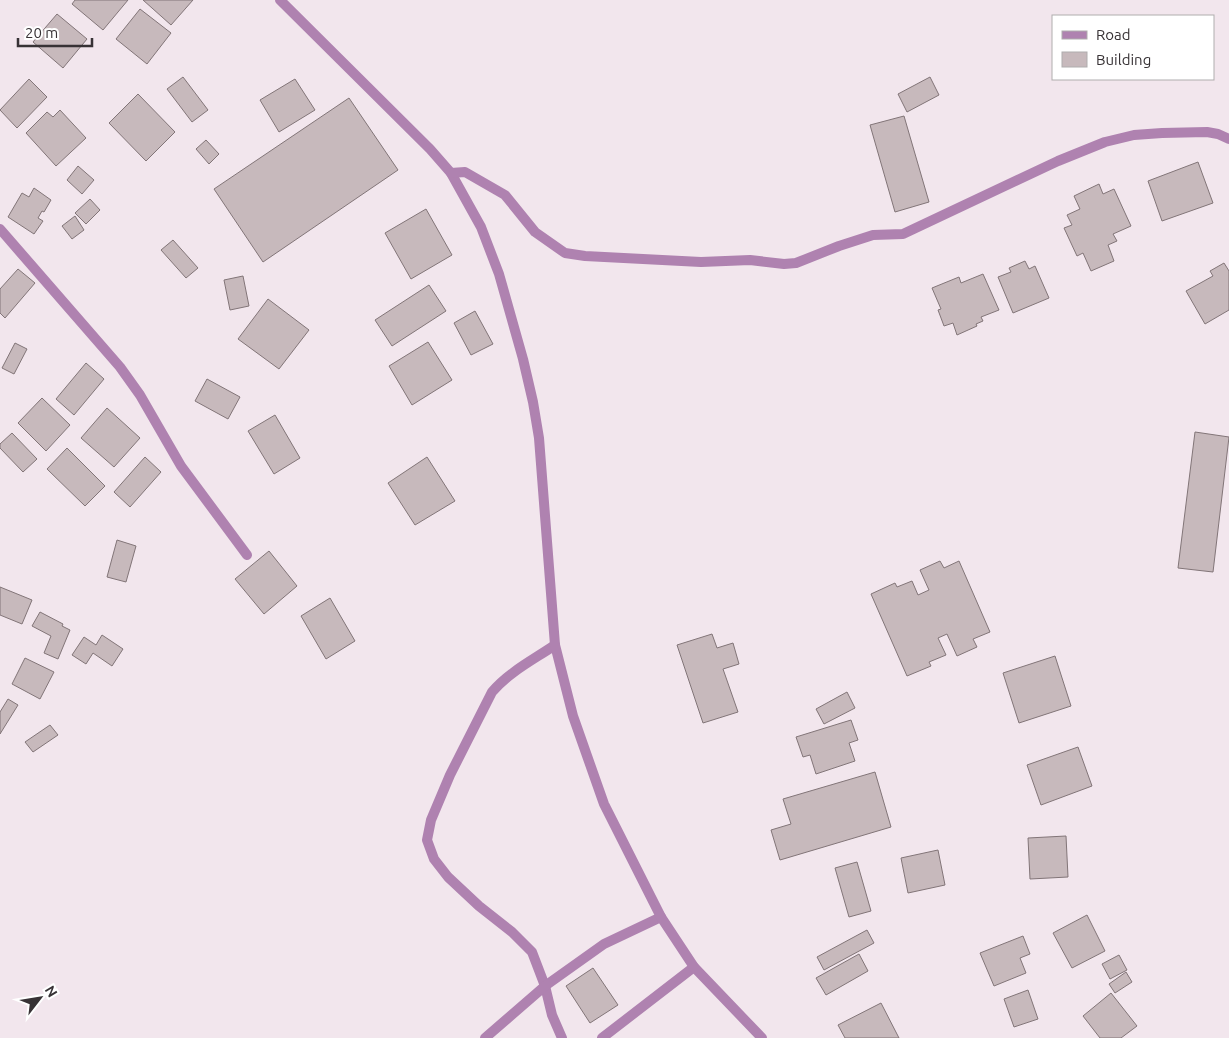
<svg xmlns="http://www.w3.org/2000/svg" width="1229" height="1038" viewBox="0 0 1229 1038" font-family="Ubuntu,sans-serif">
  <style>
    .building { fill: #c7b9bc; stroke: #827578 }
    .lines { fill: none; stroke-linecap: round; stroke-linejoin: round }
    .lane { stroke: #af82b0; stroke-width: 10 }
    .street { stroke: #af82b0; stroke-width: 10 }
  </style>
  <rect width="100%" height="100%" fill="#f2e6ed"/>
  <g class="building">
    <path d="M75,0H128L103,30L72,4Z"/>
    <path d="M143,0H193L171,25Z"/>
    <path d="M140,9L171,33L147,64L116,39Z"/>
    <path d="M57,14L87,39L63,68L33,42Z"/>
    <path d="M183,77L208,110L192,122L167,89Z"/>
    <path d="M930,77L939,95L907,112L898,94Z"/>
    <path d="M29,79L47,97L17,128L0,110Z"/>
    <path d="M295,79L315,110L279,132L260,100Z"/>
    <path d="M138,94L175,132L146,161L109,123Z"/>
    <path d="M349,98L398,170L263,262L214,189Z"/>
    <path d="M60,110L86,138L56,166L26,133L47,112L53,117Z"/>
    <path d="M904,116L929,202L895,212L870,125Z"/>
    <path d="M206,140L219,154L209,164L196,149Z"/>
    <path d="M1198,162L1213,203L1162,221L1148,181Z"/>
    <path d="M78,166L94,180L82,194L67,180Z"/>
    <path d="M1099,184L1103,194L1114,189L1131,226L1113,234L1117,241L1108,245L1114,261L1091,271L1083,253L1077,256L1064,228L1072,225L1067,215L1080,209L1074,196Z"/>
    <path d="M34,188L51,200L44,212L42,211L38,218L43,221L34,234L8,217L22,193L29,197Z"/>
    <path d="M90,199L100,210L86,224L75,213Z"/>
    <path d="M426,209L452,255L411,279L385,233Z"/>
    <path d="M75,216L84,230L72,239L62,226Z"/>
    <path d="M173,240L198,268L186,278L161,250Z"/>
    <path d="M1025,261L1029,269L1035,266L1049,298L1013,313L998,277L1011,272L1009,268Z"/>
    <path d="M1224,263L1229,271V310L1205,324L1186,291L1213,276L1210,271Z"/>
    <path d="M18,269L35,283L5,318L0,313V289Z"/>
    <path d="M983,274L999,310L981,317L983,321L976,324L977,326L957,335L953,323L944,326L938,310L941,309L932,288L959,277L961,283Z"/>
    <path d="M243,276L249,306L230,310L224,280Z"/>
    <path d="M429,285L446,311L392,346L375,320Z"/>
    <path d="M268,299L309,330L279,369L238,339Z"/>
    <path d="M475,311L493,344L471,355L454,323Z"/>
    <path d="M428,342L452,380L412,405L389,366Z"/>
    <path d="M15,343L27,349L14,374L2,368Z"/>
    <path d="M86,363L104,379L74,415L56,399Z"/>
    <path d="M207,379L240,397L228,419L195,401Z"/>
    <path d="M42,398L70,425L46,451L18,423Z"/>
    <path d="M107,408L140,438L114,467L81,438Z"/>
    <path d="M275,415L300,458L274,474L248,431Z"/>
    <path d="M1195,432L1229,437L1213,572L1178,568Z"/>
    <path d="M12,433L37,459L23,472L0,448V444Z"/>
    <path d="M67,448L105,486L85,506L47,469Z"/>
    <path d="M145,457L161,472L130,507L114,492Z"/>
    <path d="M427,457L455,501L415,525L388,483Z"/>
    <path d="M117,540L136,546L126,582L107,577Z"/>
    <path d="M269,551L297,586L264,614L235,579Z"/>
    <path d="M940,561L944,568L959,561L990,632L973,639L977,647L957,656L947,634L938,638L946,655L929,662L931,666L907,676L871,594L895,583L897,587L912,581L918,595L929,590L920,570Z"/>
    <path d="M0,587L32,600L22,624L0,615Z"/>
    <path d="M330,598L355,641L326,659L301,616Z"/>
    <path d="M40,612L63,624L62,626L70,630L58,659L44,653L51,636L32,626Z"/>
    <path d="M712,634L717,648L733,643L739,664L723,669L738,712L703,723L677,645Z"/>
    <path d="M102,635L123,649L112,666L93,653L86,664L72,655L84,637L96,645Z"/>
    <path d="M1055,656L1071,706L1019,723L1003,673Z"/>
    <path d="M25,658L54,672L40,699L12,684Z"/>
    <path d="M847,692L855,708L824,724L816,709Z"/>
    <path d="M8,699L18,705L0,734V712Z"/>
    <path d="M851,720L858,740L849,743L855,761L816,774L810,755L803,757L796,737Z"/>
    <path d="M50,725L58,735L33,752L25,742Z"/>
    <path d="M1078,747L1092,786L1041,805L1027,765Z"/>
    <path d="M875,772L891,827L780,860L771,830L791,824L783,799Z"/>
    <path d="M1066,836L1068,877L1030,879L1028,838Z"/>
    <path d="M938,850L945,885L908,893L901,858Z"/>
    <path d="M857,862L871,911L849,917L835,868Z"/>
    <path d="M1087,915L1105,951L1072,968L1053,933Z"/>
    <path d="M867,930L874,943L824,970L817,957Z"/>
    <path d="M1023,936L1030,954L1020,958L1026,973L994,986L980,953Z"/>
    <path d="M859,954L868,971L826,995L816,978Z"/>
    <path d="M1119,955L1127,970L1110,979L1102,964Z"/>
    <path d="M593,968L618,1005L590,1023L566,986Z"/>
    <path d="M1126,972L1132,982L1115,993L1109,984Z"/>
    <path d="M1028,990L1038,1019L1014,1027L1004,999Z"/>
    <path d="M1111,993L1137,1026L1121,1038H1100L1083,1016Z"/>
    <path d="M881,1003L899,1038H845L838,1025Z"/>
  </g>
  <g class="lines">
    <g class="lane">
      <path d="M555,645C533,660 509,672 492,692L450,775L431,820L427,840L434,859L448,877L479,906L512,932L532,952L545,986L552,1015L562,1038"/>
      <path d="M485,1038L545,986L604,944L661,917"/>
      <path d="M602,1038L694,967"/>
    </g>
    <g class="street">
      <path d="M280,0L430,149L451,173L481,227L499,274L523,359L533,402L539,438L555,645L573,716L604,804L661,917L694,967L762,1038"/>
      <path d="M451,173L465,172L505,195L535,232L565,253L585,256L701,262L750,260L784,264L796,263L839,246L873,235L903,234L1058,161L1105,142L1134,135L1162,133L1207,132L1218,134L1229,139"/>
      <path d="M0,229L120,367L140,395L181,466L247,555"/>
    </g>
  </g>
  <rect x="1052" y="15" width="162" height="65" fill="#ffffff" stroke="#afadae"/>
  <rect x="1062" y="31" width="25" height="8" fill="#af82b0" stroke="#afadae"/>
  <text x="1096" y="40" font-size="15" fill="#373235">Road</text>
  <rect x="1062" y="52" width="25" height="15" fill="#c7b9bc" stroke="#afadae"/>
  <text x="1096" y="65" font-size="15" fill="#373235">Building</text>
  <g transform="translate(40 998) rotate(59)" stroke="#ffffff" stroke-width="4" paint-order="stroke">
  <path d="M0-4L9 19L0 12L-9 19Z" fill="#373235"/>
  <text y="-8" font-size="14" font-weight="bold" text-anchor="middle" fill="#373235">N</text>
  </g>
  <path d="M18 38v8h74v-8" fill="none" stroke="#373235" stroke-width="2.5"/>
  <text x="25" y="38" font-size="15" fill="#373235" stroke="#ffffff" stroke-width="4" paint-order="stroke">20 m</text>
</svg>
